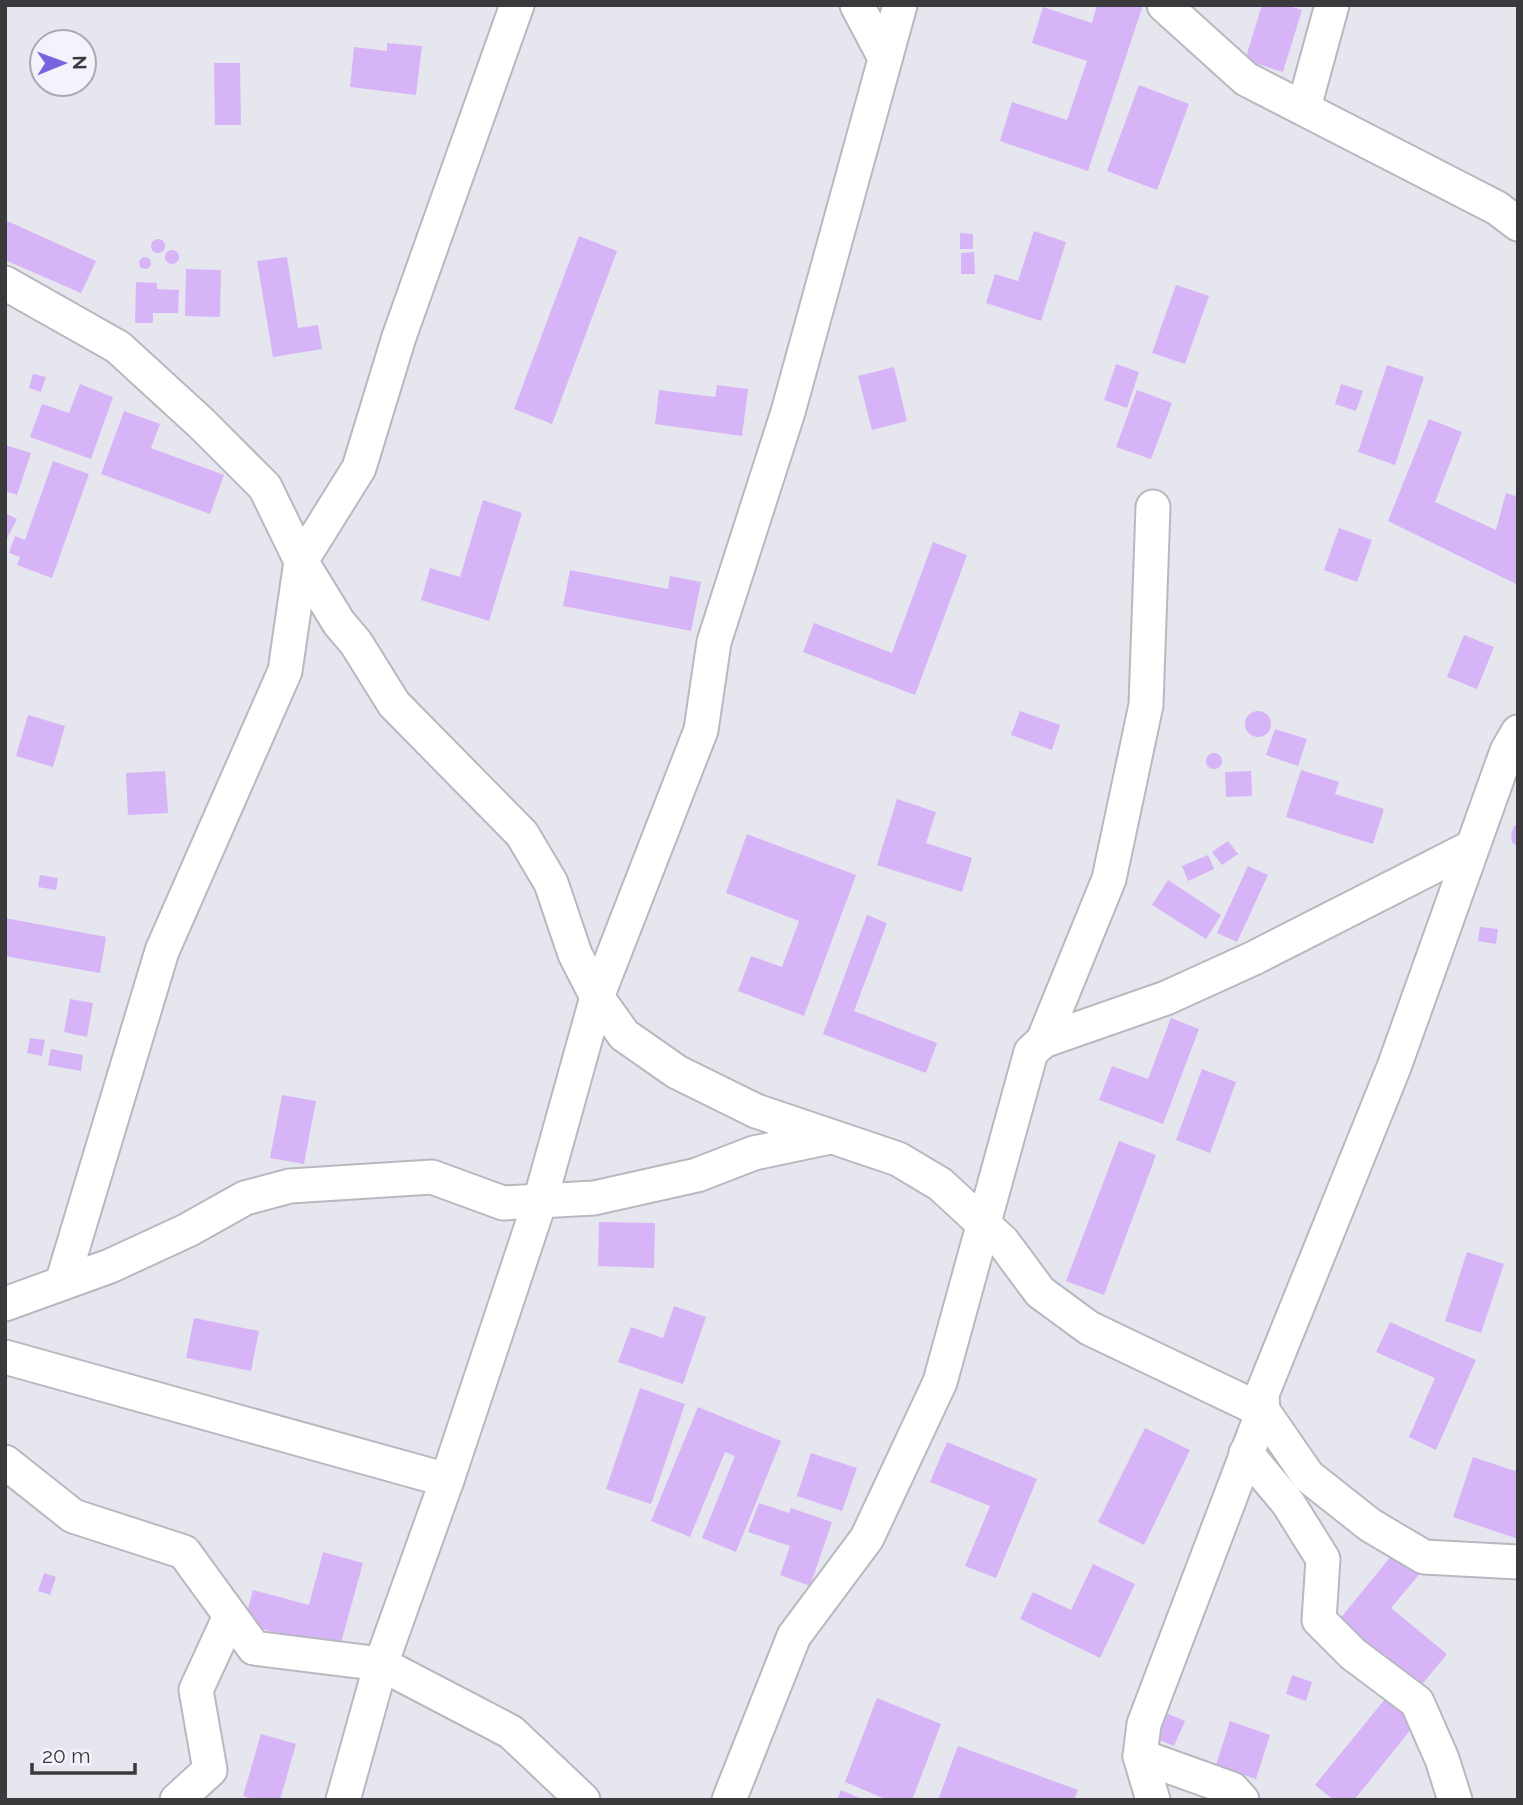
<svg xmlns="http://www.w3.org/2000/svg" width="1523" height="1805" viewBox="0 0 1523 1805" font-family="Raleway,sans-serif">
  <style>
    .building { fill: #d7b4f8 }
    .lines { fill: none; stroke-linecap: round; stroke-linejoin: round }
    .street-casing { stroke: #b8b9c0; stroke-width: 37 }
    .street { stroke: #fff; stroke-width: 33 }
  </style>
  <rect width="100%" height="100%" fill="#e6e6ee"/>
  <g class="building">
    <path d="M1097,5H1143L1088,171L1000,141L1012,102L1067,120L1087,61L1032,43L1043,7L1092,23Z"/>
    <path d="M1262,5H1287L1302,10L1283,72L1245,60Z"/>
    <path d="M387,43L422,46L416,95L350,87L354,47L387,51Z"/>
    <path d="M214,63H240L241,125H215Z"/>
    <path d="M1139,85L1189,104L1157,190L1107,171Z"/>
    <path d="M5,220L96,261L81,293L5,260Z"/>
    <path d="M1034,231L1066,242L1041,321L986,303L995,274L1018,281Z"/>
    <path d="M960,233L973,234V249H960Z"/>
    <path d="M579,236L617,251L552,424L514,409Z"/>
    <circle cx="158" cy="246" r="7"/>
    <circle cx="172" cy="257" r="7"/>
    <path d="M974,252L975,274H961V253Z"/>
    <path d="M287,257L298,328L318,325L322,349L273,357L257,261Z"/>
    <circle cx="145" cy="263" r="6"/>
    <path d="M186,269L221,270L220,317L185,316Z"/>
    <path d="M136,282L157,283V289L179,290L178,313H153V323H135Z"/>
    <path d="M1176,285L1209,296L1185,364L1152,353Z"/>
    <path d="M1116,364L1139,372L1127,408L1104,400Z"/>
    <path d="M1387,365L1424,377L1395,465L1358,452Z"/>
    <path d="M894,367L907,421L872,430L858,376Z"/>
    <path d="M33,374L46,377L41,392L29,388Z"/>
    <path d="M80,384L113,397L91,459L30,437L42,404L69,413Z"/>
    <path d="M1341,384L1363,391L1356,411L1335,404Z"/>
    <path d="M717,385L748,389L742,436L655,424L659,390L715,397Z"/>
    <path d="M1137,390L1172,403L1151,459L1116,447Z"/>
    <path d="M124,411L160,424L151,448L224,475L210,514L101,474Z"/>
    <path d="M1429,419L1462,432L1435,502L1496,530L1506,493L1518,497V577L1516,584L1388,521Z"/>
    <path d="M5,445L31,453L17,495L5,491Z"/>
    <path d="M53,461L89,474L52,578L17,565L20,557L9,553L15,536L25,540Z"/>
    <path d="M483,500L522,513L489,621L421,600L430,568L460,577Z"/>
    <path d="M5,513L17,519L5,542Z"/>
    <path d="M1339,528L1372,540L1357,582L1324,570Z"/>
    <path d="M933,542L967,555L915,695L803,652L814,623L892,653Z"/>
    <path d="M570,570L668,589L670,576L701,582L691,631L563,606Z"/>
    <path d="M1464,635L1494,647L1477,689L1447,677Z"/>
    <path d="M1020,711L1060,725L1052,750L1011,735Z"/>
    <circle cx="1258" cy="724" r="13"/>
    <path d="M28,715L65,726L53,767L16,756Z"/>
    <path d="M1275,729L1307,739L1298,766L1266,755Z"/>
    <circle cx="1214" cy="761" r="8"/>
    <path d="M1301,770L1339,782L1335,794L1384,809L1373,844L1286,817Z"/>
    <path d="M165,771L168,813L128,815L126,773Z"/>
    <path d="M1251,771L1252,796L1226,797L1225,772Z"/>
    <path d="M897,799L936,812L926,843L972,858L962,892L877,865Z"/>
    <path d="M1518,824V847L1512,842L1511,834L1514,826Z"/>
    <path d="M747,834L856,875L804,1016L738,991L751,956L782,967L799,921L726,893Z"/>
    <path d="M1228,841L1238,854L1222,865L1212,852Z"/>
    <path d="M1208,855L1214,869L1188,881L1182,866Z"/>
    <path d="M1248,866L1268,875L1237,942L1217,933Z"/>
    <path d="M40,875L58,878L56,890L38,887Z"/>
    <path d="M1168,880L1221,915L1206,939L1152,905Z"/>
    <path d="M867,915L887,923L854,1011L937,1043L926,1073L823,1034Z"/>
    <path d="M5,918L106,937L100,973L5,956Z"/>
    <path d="M1480,927L1498,929L1496,944L1478,941Z"/>
    <path d="M70,999L93,1003L87,1037L64,1032Z"/>
    <path d="M1171,1018L1199,1029L1163,1124L1099,1100L1112,1066L1148,1079Z"/>
    <path d="M30,1038L45,1040L42,1056L27,1053Z"/>
    <path d="M51,1049L83,1055L81,1071L48,1065Z"/>
    <path d="M1202,1069L1236,1082L1210,1153L1176,1140Z"/>
    <path d="M282,1095L316,1101L304,1164L270,1158Z"/>
    <path d="M1119,1141L1156,1155L1104,1295L1066,1281Z"/>
    <path d="M599,1222L655,1223L654,1268L598,1266Z"/>
    <path d="M1467,1252L1504,1264L1481,1333L1445,1321Z"/>
    <path d="M674,1306L706,1317L683,1384L618,1362L631,1327L663,1338Z"/>
    <path d="M194,1318L259,1331L251,1371L186,1358Z"/>
    <path d="M1390,1322L1476,1360L1436,1450L1409,1437L1435,1378L1376,1352Z"/>
    <path d="M640,1388L685,1404L651,1504L606,1489Z"/>
    <path d="M698,1407L781,1441L736,1552L702,1538L735,1456L725,1452L690,1537L651,1521Z"/>
    <path d="M1145,1428L1190,1450L1144,1545L1098,1522Z"/>
    <path d="M947,1442L1037,1479L996,1578L965,1566L990,1506L930,1482Z"/>
    <path d="M811,1453L857,1468L842,1511L797,1496Z"/>
    <path d="M1473,1457L1515,1471L1518,1465V1539L1453,1517Z"/>
    <path d="M759,1503L789,1513L791,1508L832,1522L810,1586L780,1575L790,1546L748,1532Z"/>
    <path d="M1397,1549L1422,1571L1391,1608L1447,1654L1415,1693L1334,1626Z"/>
    <path d="M323,1552L363,1563L339,1650L244,1624L253,1590L309,1605Z"/>
    <path d="M1093,1564L1135,1584L1100,1658L1020,1619L1033,1592L1071,1610Z"/>
    <path d="M44,1573L56,1577L50,1595L38,1591Z"/>
    <path d="M1292,1675L1312,1682L1306,1701L1286,1694Z"/>
    <path d="M1390,1693L1420,1718L1354,1800H1334L1315,1785Z"/>
    <path d="M877,1698L941,1724L912,1800H888L845,1782Z"/>
    <path d="M1166,1713L1185,1721L1174,1746L1155,1738Z"/>
    <path d="M1230,1721L1270,1735L1256,1779L1216,1765Z"/>
    <path d="M261,1734L296,1744L280,1800H256L243,1796Z"/>
    <path d="M958,1746L1078,1790L1074,1800H938Z"/>
    <path d="M841,1790L864,1800H837Z"/>
  </g>
  <g class="lines">
    <defs>
      <g id="street">
        <path d="M857,5L885,58"/>
        <path d="M1164,5L1246,79L1497,208L1518,224"/>
        <path d="M1304,107L1332,5"/>
        <path d="M5,283L118,347L201,423L265,487L301,561L339,623L356,643L394,704L522,834L551,883L575,954L597,997L624,1035L677,1072L756,1111L898,1159L940,1184L1003,1242L1040,1292L1089,1328L1263,1411L1308,1476L1370,1525L1424,1557L1518,1562"/>
        <path d="M1043,1041L1109,879L1146,705L1153,507"/>
        <path d="M62,1283L162,951L285,671L301,561L359,468L399,337L517,5"/>
        <path d="M5,1304L110,1266L188,1230L245,1198L290,1186L432,1177L503,1203L594,1198L697,1175L754,1153L830,1137"/>
        <path d="M5,1357L447,1480"/>
        <path d="M1246,1453L1288,1503L1323,1559L1319,1620L1353,1654L1417,1702L1442,1759L1455,1800"/>
        <path d="M5,1462L73,1516L184,1552L254,1648L381,1664L511,1732L583,1800"/>
        <path d="M1140,1756L1153,1800"/>
        <path d="M177,1800L210,1770L196,1690L230,1616"/>
        <path d="M343,1800L381,1664L447,1480L540,1201L597,997L701,730L714,642L788,412L900,5"/>
        <path d="M729,1800L794,1636L867,1538L940,1382L1031,1052L1043,1041L1166,998L1254,958L1472,847"/>
        <path d="M1242,1800L1232,1789L1140,1756L1144,1724L1263,1411L1262,1394L1394,1067L1507,751L1518,732"/>
      </g>
    </defs>
    <use href="#street" class="street-casing"/>
    <use href="#street" class="street"/>
  </g>
  <rect width="1523" height="1805" fill="none" stroke="#3a3a3d" stroke-width="14"/>
  <g transform="translate(63 63) rotate(89)"><circle r="33" fill="#f3f3fb" stroke="#a9a9af" stroke-width="2"/>
  <path d="M0-5L12 26L0 18L-12 26Z" fill="#7764df"/>
  <text y="-10" font-size="19" font-weight="bold" text-anchor="middle" fill="#3a3a3d">N</text>
  </g>
  <path d="M32 1763v10h103v-10" fill="none" stroke="#3a3a3d" stroke-width="3.5"/>
  <text x="42" y="1763" font-size="21" fill="#3a3a3d" stroke="#f3f3fb" stroke-width="5" paint-order="stroke">20 m</text>
</svg>
